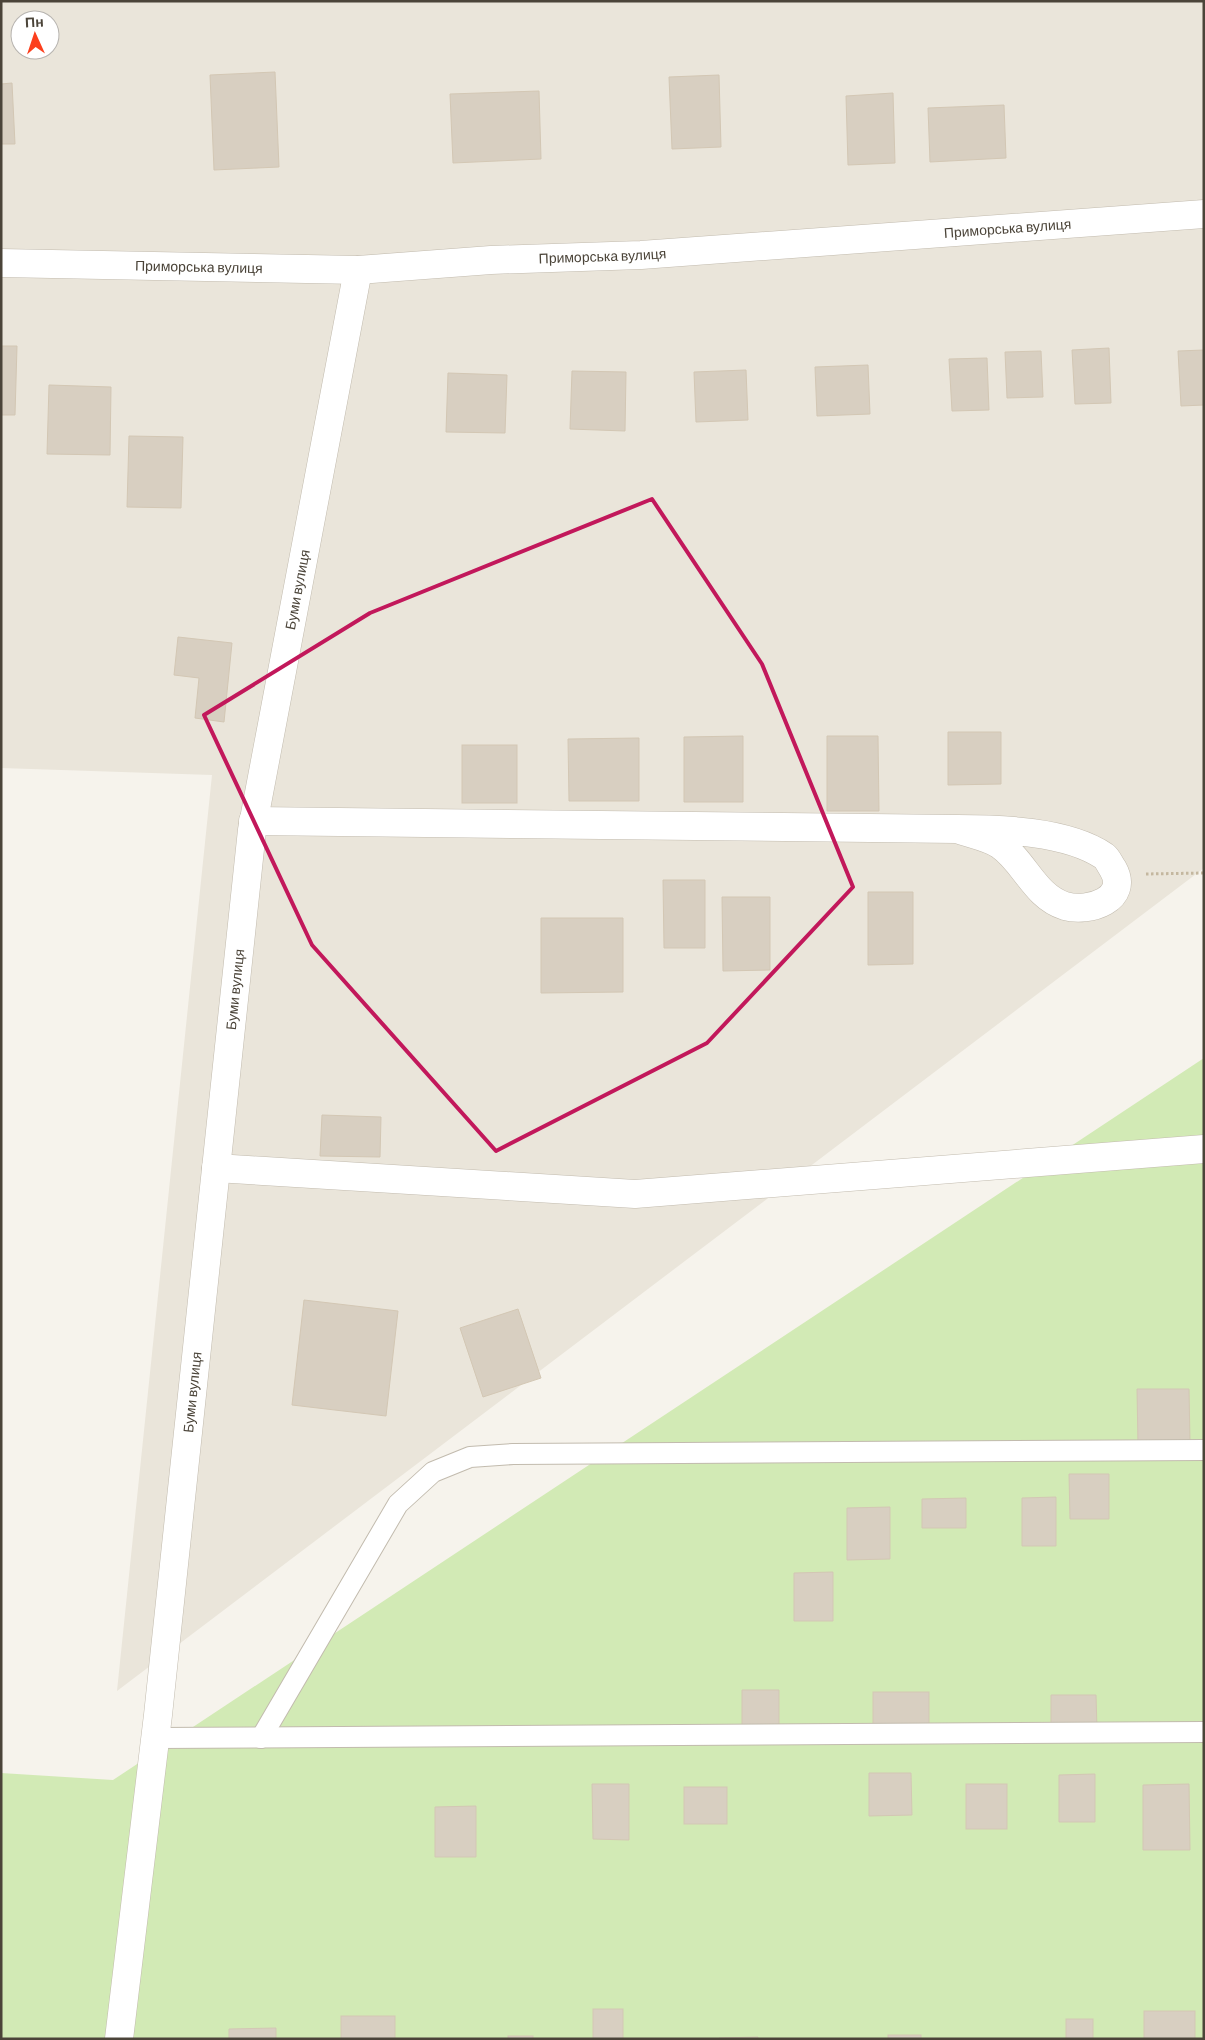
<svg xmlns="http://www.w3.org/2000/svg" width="1205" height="2040" viewBox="0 0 1205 2040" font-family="Barlow,sans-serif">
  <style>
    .residential { fill: #eae5da; fill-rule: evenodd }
    .green { fill: #d2eab5 }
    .building { fill: #d8cfc1; stroke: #d3c7b4 }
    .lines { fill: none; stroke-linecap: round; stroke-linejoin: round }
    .service-casing { stroke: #c2bbae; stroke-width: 22 }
    .minor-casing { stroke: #c2bbae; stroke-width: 29 }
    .path { stroke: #c4b79f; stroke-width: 3; stroke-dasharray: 2.5 2.5; stroke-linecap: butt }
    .service { stroke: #fff; stroke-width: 20 }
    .minor { stroke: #fff; stroke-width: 28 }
    .marked { fill: none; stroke: #c2185b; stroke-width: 4; stroke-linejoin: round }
    .labels { text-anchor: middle; stroke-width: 4; stroke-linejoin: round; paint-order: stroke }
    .street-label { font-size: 14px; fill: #4b4439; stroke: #fff }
  </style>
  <rect width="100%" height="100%" fill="#f6f3ec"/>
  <path class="residential" d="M1,1H1204V868L117,1691L212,775L1,768ZM20,20H50V50H20Z"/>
  <path class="green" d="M1204,1058V2039H1V1773L113,1780Z"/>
  <g class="building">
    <path d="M275,72L279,167L214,170L210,75Z"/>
    <path d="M719,75L721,147L672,149L669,77Z"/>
    <path d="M12,83L15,144H1V84Z"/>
    <path d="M539,91L541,159L453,163L450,94Z"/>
    <path d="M893,93L895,163L848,165L846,96Z"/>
    <path d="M1004,105L1006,158L930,162L928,108Z"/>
    <path d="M1,346H17L15,415H1Z"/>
    <path d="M1109,348L1111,403L1075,404L1072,350Z"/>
    <path d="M1204,350V405L1181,406L1178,351Z"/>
    <path d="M1041,351L1043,397L1007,398L1005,352Z"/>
    <path d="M987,358L989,410L952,411L949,359Z"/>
    <path d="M868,365L870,414L817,416L815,367Z"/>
    <path d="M746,370L748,420L696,422L694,372Z"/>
    <path d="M572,371L626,372L625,431L570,429Z"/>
    <path d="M448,373L507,375L505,433L446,432Z"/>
    <path d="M49,385L111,387L110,455L47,454Z"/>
    <path d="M129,436L183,437L181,508L127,507Z"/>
    <path d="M178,637L232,643L224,722L195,718L199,678L174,675Z"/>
    <path d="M948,732H1001V784L948,785Z"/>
    <path d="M743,736V802H684V737Z"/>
    <path d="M827,736H878L879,811H827Z"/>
    <path d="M639,738V801H569L568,739Z"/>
    <rect x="462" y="745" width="55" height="58"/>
    <path d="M663,880H705V948H664Z"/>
    <path d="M868,892H913V964L868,965Z"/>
    <path d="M722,897H770V970L723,971Z"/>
    <path d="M541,918H623V992L541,993Z"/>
    <path d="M322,1115L381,1117L380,1157L320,1156Z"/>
    <path d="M304,1300L398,1311L386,1416L292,1405Z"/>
    <path d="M518,1309L541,1378L483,1397L460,1328Z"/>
    <path d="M1137,1389H1189L1190,1443L1138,1444Z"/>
    <path d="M1069,1474H1109V1519H1070Z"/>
    <path d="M1056,1497V1546H1022V1498Z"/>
    <path d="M966,1498V1528H922V1499Z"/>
    <path d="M890,1507V1559L847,1560V1508Z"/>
    <path d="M833,1572V1621H794V1573Z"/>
    <path d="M742,1690H779V1729L742,1730Z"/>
    <rect x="873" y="1692" width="56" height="36"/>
    <path d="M1051,1695H1096L1097,1729H1051Z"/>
    <path d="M869,1773H911L912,1815L869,1816Z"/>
    <path d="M1095,1774V1822H1059V1775Z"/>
    <path d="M592,1784H629V1840L593,1839Z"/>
    <rect x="966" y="1784" width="41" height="45"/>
    <path d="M1189,1784L1190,1850H1143V1785Z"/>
    <rect x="684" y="1787" width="43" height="37"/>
    <path d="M476,1806V1857H435V1807Z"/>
    <rect x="593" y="2009" width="30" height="30"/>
    <rect x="1144" y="2011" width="51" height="28"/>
    <rect x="341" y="2016" width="54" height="23"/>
    <rect x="1066" y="2019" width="27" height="20"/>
    <path d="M276,2028V2039H229V2029Z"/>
    <rect x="888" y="2035" width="33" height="4"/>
    <rect x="508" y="2036" width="25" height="3"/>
    <path d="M758,2037V2039H719V2038Z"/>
  </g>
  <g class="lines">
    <defs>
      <g id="service">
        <path d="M156,1738L1204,1732"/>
        <path d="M261,1738L398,1504L433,1472L470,1457L513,1454L1204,1450"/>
      </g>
      <g id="minor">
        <path id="s1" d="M1,263L358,270L491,260L641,255L1204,214"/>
        <path d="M253,821L957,829C1001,829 1067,831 1104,856C1108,859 1110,865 1113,869C1130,899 1089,913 1065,906C1034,896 1025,862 1000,845C988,837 970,834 957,829"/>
        <path d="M216,1168L635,1194L1204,1149"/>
        <path id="s2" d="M119,2039L158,1715L252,830L358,270"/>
      </g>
    </defs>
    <use href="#service" class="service-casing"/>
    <use href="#minor" class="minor-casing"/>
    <path class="path" d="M1146,874L1204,873"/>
    <use href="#service" class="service"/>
    <use href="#minor" class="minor"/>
  </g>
  <path class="marked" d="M652,499L762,664L853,887L707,1043L496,1151L312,945L204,715L370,613Z"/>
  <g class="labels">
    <g class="street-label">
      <text dy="5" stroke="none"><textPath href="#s1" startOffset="1008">Приморська вулиця</textPath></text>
      <text dy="5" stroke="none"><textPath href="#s1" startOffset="602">Приморська вулиця</textPath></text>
      <text dy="5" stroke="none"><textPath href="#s1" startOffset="198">Приморська вулиця</textPath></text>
      <text dy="5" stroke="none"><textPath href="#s2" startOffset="1461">Буми вулиця</textPath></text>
      <text dy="5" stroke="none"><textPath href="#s2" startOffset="1056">Буми вулиця</textPath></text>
      <text dy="5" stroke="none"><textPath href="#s2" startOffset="651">Буми вулиця</textPath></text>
    </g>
  </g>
  <rect width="1205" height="2040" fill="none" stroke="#4b4439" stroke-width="5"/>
  <g transform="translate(35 35) rotate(357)"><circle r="24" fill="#ffffff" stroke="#b7b4b0"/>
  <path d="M0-4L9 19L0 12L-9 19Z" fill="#fc3f1d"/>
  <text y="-8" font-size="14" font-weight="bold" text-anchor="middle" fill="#4b4439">Пн</text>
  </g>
</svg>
